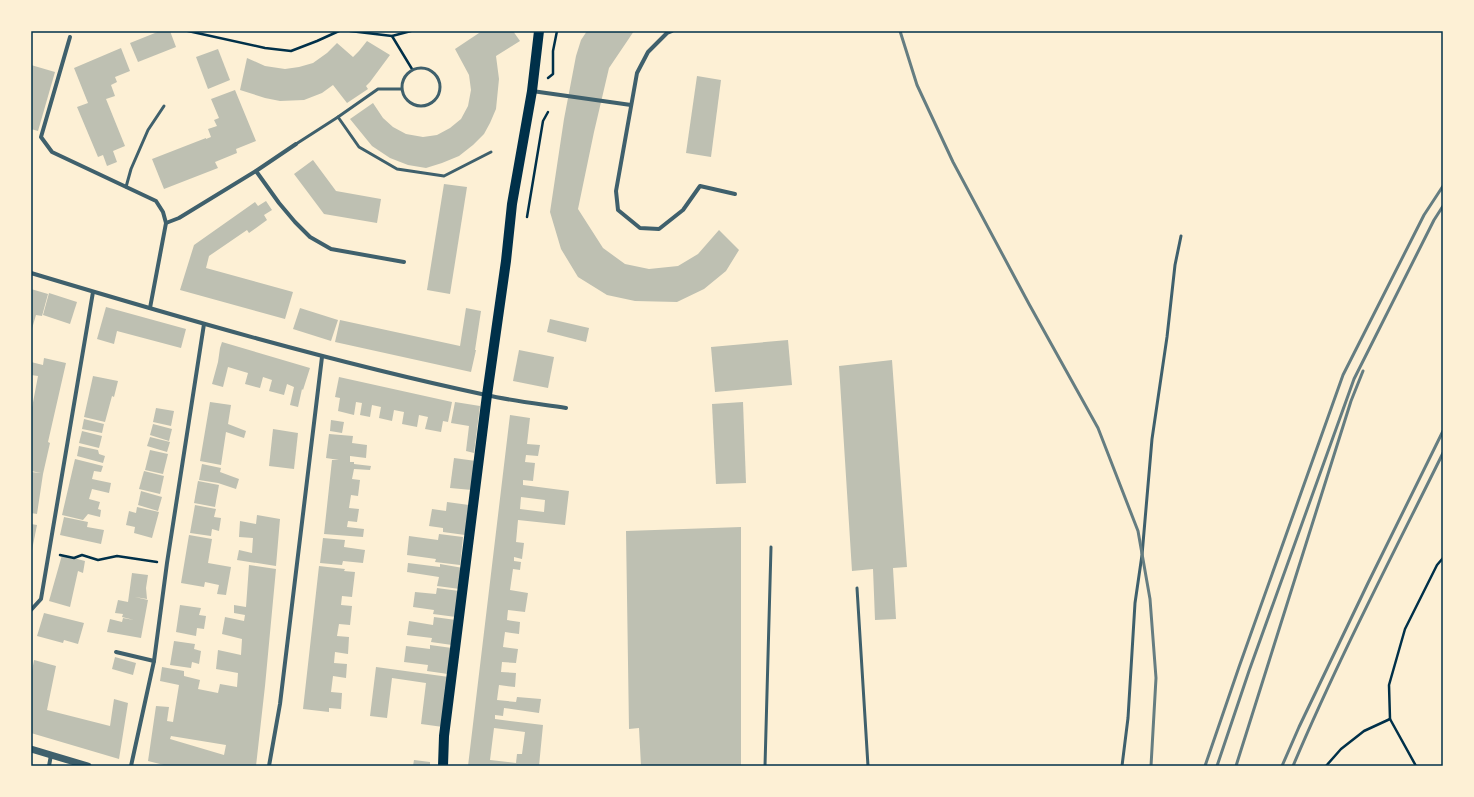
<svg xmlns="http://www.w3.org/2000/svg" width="1474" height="797" viewBox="0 0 1474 797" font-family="Inter,sans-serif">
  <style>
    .building { fill: #bec0b2; fill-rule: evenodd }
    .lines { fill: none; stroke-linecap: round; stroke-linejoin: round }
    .path { stroke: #003049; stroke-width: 2.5 }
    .service { stroke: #3f606c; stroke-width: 3 }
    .minor { stroke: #3f606c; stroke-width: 4 }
    .tertiary { stroke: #3f606c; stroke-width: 7 }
    .primary { stroke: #003049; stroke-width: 10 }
    .rail { stroke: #657d81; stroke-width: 3 }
    .neatline { fill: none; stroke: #003049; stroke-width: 1.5 }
  </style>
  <rect width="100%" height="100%" fill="#fdf0d5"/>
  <g class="building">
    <path d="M160,31H170L176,47L138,62L130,43Z"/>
    <path d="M482,31H513L520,41L496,56L499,79L496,109L490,123L484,134L473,145L459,156L442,163L426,168L408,165L390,158L372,146L350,119L373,103L383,118L393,127L406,134L423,137L437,135L450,128L461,119L468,106L471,90L469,75L455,49Z"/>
    <path d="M587,31H634L609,68L594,132L578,209L603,248L625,264L649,269L678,266L698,254L719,230L739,250L726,271L704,289L677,302L635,301L607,295L578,277L561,249L550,212L564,119L576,56L581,40Z"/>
    <path d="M367,41L390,55L370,82L366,86L368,89L347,103L333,85L322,93L304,100L280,101L265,98L240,90L247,58L265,66L285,69L299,67L313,63L327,53L337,43L353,57L359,51Z"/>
    <path d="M121,48L130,71L115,77L117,82L111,85L115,96L106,99L125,146L113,151L117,162L107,166L103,155L98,157L77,107L88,103L74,68Z"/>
    <path d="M218,49L230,80L208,89L196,57Z"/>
    <path d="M31,65L55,72L38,131L31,129Z"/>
    <path d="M697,76L721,80L711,157L686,153Z"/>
    <path d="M235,90L256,141L236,149L237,153L215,162L218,168L164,189L152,159L206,138V139L211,137L208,129L217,126L214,120L219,118L211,99Z"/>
    <path d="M313,160L336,191L381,199L377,223L324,214L294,174Z"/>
    <path d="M444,184L467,187L450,294L427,290Z"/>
    <path d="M266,201L272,210L264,215L267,220L249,233L247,230L209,256L206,268L293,292L285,319L180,290L194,245L255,202L258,206Z"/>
    <path d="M31,289L48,294L42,316L36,315L31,332Z"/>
    <path d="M49,293L77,302L70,324L43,315Z"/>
    <path d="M106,307L186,329L181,348L117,331L114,344L97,339Z"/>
    <path d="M300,308L338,320L331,341L293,329Z"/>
    <path d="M466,308L481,311L475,350H476L471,372L335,342L340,320L460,346Z"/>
    <path d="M550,319L589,328L586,342L547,332Z"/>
    <path d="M788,340L792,385L715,392L711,347Z"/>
    <path d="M222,342L310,368L303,390L302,389L298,407L290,405L294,387L287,384L284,395L269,391L272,380L263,377L260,388L245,384L248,373L228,367L223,387L212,384L218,362L220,348Z"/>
    <path d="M519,350L554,357L548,388L513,381Z"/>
    <path d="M44,358L66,363L48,442L50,443L43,474L37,514L31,513V472L41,473L31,471V432L32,426H31V413L38,376L31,375V362L43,365Z"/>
    <path d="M892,360L907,567L893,568L896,619L875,620L873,569L852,571L839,366Z"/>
    <path d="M93,376L118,381L114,397L112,396L105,422L84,417Z"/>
    <path d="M339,377L452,402L448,422L443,421L441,432L425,429L428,417L419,415L417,427L402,424L404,412L394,410L392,421L379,418L381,407L372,405L370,417L360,415L362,403L356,402L354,415L338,411L340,398L335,397Z"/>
    <path d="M210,402L231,405L228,424L246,431L244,438L226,432L221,465L200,461Z"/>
    <path d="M455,402L480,406L474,453L466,451L469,426L451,423Z"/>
    <path d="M743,402L746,483L716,484L712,404Z"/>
    <path d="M156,408L174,411L171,426L153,422Z"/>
    <path d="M510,415L530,418L527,444L540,445L538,456L526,455L525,462L535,463L533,481L523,480V485L569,491L565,525L518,520L516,542L524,543L522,559L514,557V561L521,562L520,570L513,569L510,590L528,593L525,612L508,610L507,620L520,622L519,634L505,632L503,647L518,649L516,663L502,662L501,672L516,673L515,687L499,685L497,700L516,702L517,697L541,699L539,713L504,708L503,716L495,715V719L543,725L539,766H468ZM521,497L545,500L544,512L520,509ZM494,728L525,732L522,754H517L516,763L490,760Z"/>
    <path d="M84,419L104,424L102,433L82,429Z"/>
    <path d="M331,420L344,422L342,433L330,431Z"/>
    <path d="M153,424L172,429L169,441L150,435Z"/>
    <path d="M273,429L298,433L294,469L269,466Z"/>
    <path d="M82,431L102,436L99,448L79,443Z"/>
    <path d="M329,434L353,436L352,443L367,445L366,458L350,456V462H354V464L371,466L370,470L354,469L352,479L360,480L358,496L351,495L349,508L359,509L357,522L348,521L347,527L364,529L363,537L324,534L332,460H339L326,458Z"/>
    <path d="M150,437L170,442L167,452L147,446Z"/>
    <path d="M79,446L98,450L99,454L105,456L103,463L77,456Z"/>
    <path d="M150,450L168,454L163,474L145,470Z"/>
    <path d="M454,458L476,461L472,490L450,488Z"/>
    <path d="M75,459L103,466L101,472L94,471L92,479L111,483L109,493L92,489L89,499L100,502L98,509L101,510L100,517L88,514L83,520L62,515Z"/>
    <path d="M202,464L221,468L220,472L239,479L236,489L218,483L199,480Z"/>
    <path d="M144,471L164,476L160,494L139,489Z"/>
    <path d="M198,481L219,485L215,507L194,503Z"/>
    <path d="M141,491L162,497L158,511L138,505Z"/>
    <path d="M447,502L469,505L465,535L443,532V528L429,526L432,509L446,511Z"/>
    <path d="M195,505L216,509L214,517L221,518L219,531L212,529L211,536L190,533Z"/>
    <path d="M137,507L159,512L152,538L134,533L135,527L126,525L129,511L136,513Z"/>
    <path d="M257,515L280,519L276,566L237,560L239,550L252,553L253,538L239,537L240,521L256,524Z"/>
    <path d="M64,517L88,522L87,527L104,530L101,544L60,535Z"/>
    <path d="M31,524L37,525L32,550L31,549Z"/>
    <path d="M741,527V766H641L639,728L629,729L626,531Z"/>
    <path d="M439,534L463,537L460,565L435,562L436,559L407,555L409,536L438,540Z"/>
    <path d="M189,535L212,539L208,563L231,567L226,595L217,594L219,585L205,582L204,587L181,583Z"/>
    <path d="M323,538L345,540L344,547L365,550L363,563L343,561L342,565L320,563Z"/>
    <path d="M62,555L85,561L83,573L78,571L70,607L49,601Z"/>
    <path d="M408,563L440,567V564L463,568L460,589L437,586L439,577L407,572Z"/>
    <path d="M249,565L276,569L265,686L256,766H168L148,761L156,706L169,707L167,721L173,722L179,685L160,681L162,667L184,671V676L200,680L198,689L218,693L220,684L237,687L238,673L216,669L218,650L241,655L242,639L222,634L225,617L244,621L245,615L234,613V605L246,607ZM171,736L226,745L224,755L170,739Z"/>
    <path d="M319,566L345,569L344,571L355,572L352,597L342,596L341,605L352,606L350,625L339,624L337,636L349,637L348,654L335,652L334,663L347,664L346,678L333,676L331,692L342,693L341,709L329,708V712L303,709Z"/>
    <path d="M132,573L148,575L146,588L147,599L135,597L148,600L141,638L107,632L110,619L122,622L123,618L134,620L122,617L123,614L115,613L118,600L128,602Z"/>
    <path d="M437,588L459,591L456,617L433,614L434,610L413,607L415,592L436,594Z"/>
    <path d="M180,605L201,608L199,615L206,616L204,629L197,628L196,636L176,632Z"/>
    <path d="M44,613L84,623L78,644L64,640L63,643L37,636Z"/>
    <path d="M434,617L456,620L452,645L431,642L432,638L407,635L409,621L433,625Z"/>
    <path d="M174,641L195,644L194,649L201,651L199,664L192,662L191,668L170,665Z"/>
    <path d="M430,645L452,648L448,674L427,671L428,665L404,662L406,646L430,649Z"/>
    <path d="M115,657L136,663L133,675L112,669Z"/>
    <path d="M34,660L56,666L47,710L110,726L114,699L128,703L119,759L31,733V677Z"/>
    <path d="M376,667L449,677L443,727L421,724L426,683L392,678L387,718L370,716Z"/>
    <path d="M414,760L430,762V766H413Z"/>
  </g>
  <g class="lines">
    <g class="path">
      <path d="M188,31L265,48L291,51L317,41L339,31"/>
      <path d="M350,31L392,36L411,31"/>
      <path d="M392,36L412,69"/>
      <path d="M548,78L553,74V51L557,31"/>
      <path d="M527,217L543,121L548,112"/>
      <path d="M60,555L74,558L82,555L98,560L117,556L157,562"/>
      <path d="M1326,766L1341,749L1364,731L1390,719"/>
      <path d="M1416,766L1390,719L1389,685L1405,629L1437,565L1443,558"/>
    </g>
    <g class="service">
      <circle cx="421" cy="87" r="19"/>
      <path d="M338,117L378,89H401"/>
      <path d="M296,144L338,117L359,147L397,169L444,176L491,152"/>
      <path d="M126,187L131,169L148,130L164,106"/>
      <path d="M857,588L868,766"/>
      <path d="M765,766L771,547"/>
      <path d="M1122,766L1128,718L1135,603L1142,555L1152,439L1167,337L1175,265L1181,236"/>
    </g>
    <g class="minor">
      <path d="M672,31L667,33L648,52L637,73L616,191L618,210L640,228L659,229L683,210L700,186L735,194"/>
      <path d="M70,37L41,137L52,152L156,201L163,212L166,223"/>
      <path d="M532,91L631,105"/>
      <path d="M256,171L279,203L295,222L310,237L331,249L404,262"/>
      <path d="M31,273C181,318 332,362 486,395C512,401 540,404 566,408"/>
      <path d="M150,308L166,223L179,218L256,171L296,144"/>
      <path d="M31,610L41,599L93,292"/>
      <path d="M116,652L154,661"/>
      <path d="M49,766L51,755"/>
      <path d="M131,766L154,661L167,563L204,324"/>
      <path d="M269,766L280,704L322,357"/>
    </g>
    <path class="tertiary" d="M31,749L88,766"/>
    <path class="primary" d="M443,766L444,736L487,395L506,261L512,204L532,91L539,31"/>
    <g class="rail">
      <path d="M900,31L917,85L953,162L1029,304L1098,428L1138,531L1150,599L1156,678L1151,766"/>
      <path d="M1205,766L1239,667L1343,375L1424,215L1443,186"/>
      <path d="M1217,766L1249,671L1354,379L1434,220L1443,206"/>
      <path d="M1236,766L1351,401L1363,371"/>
      <path d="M1282,766L1299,727L1368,583L1443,431"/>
      <path d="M1293,766C1338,660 1392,556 1443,453"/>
    </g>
  </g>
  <rect width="1474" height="797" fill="none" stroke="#fdf0d5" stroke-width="64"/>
  <rect x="32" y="32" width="1410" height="733" class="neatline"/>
</svg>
